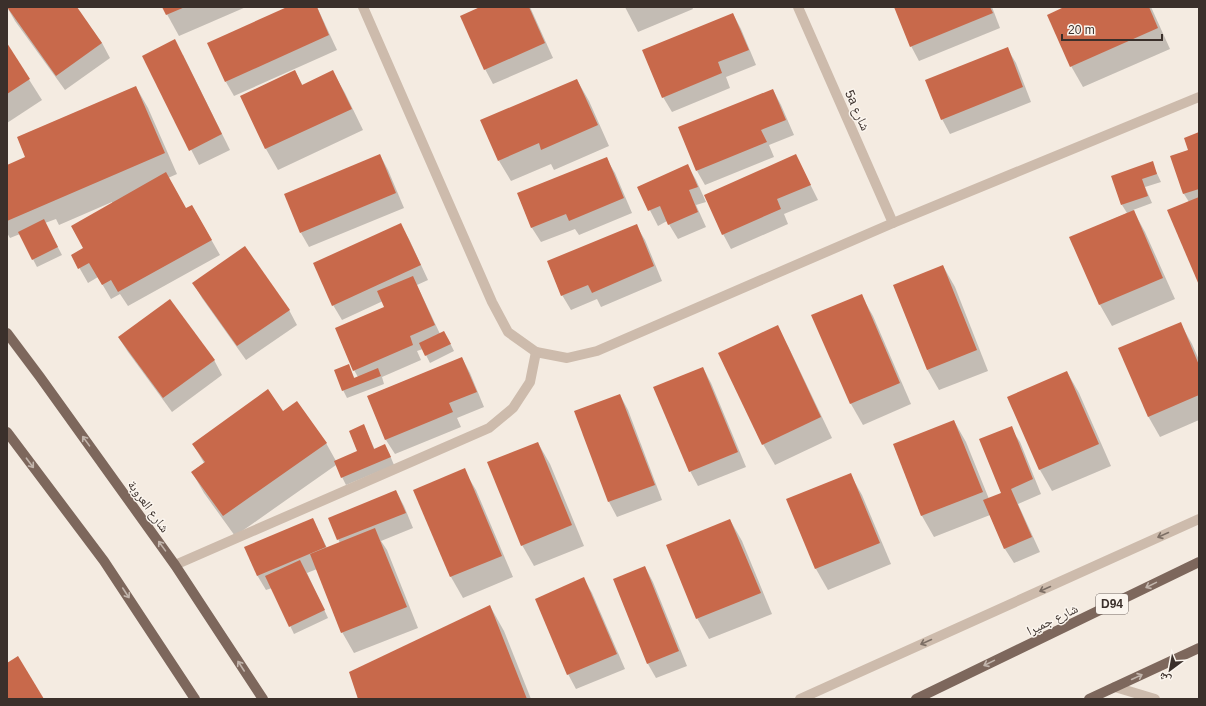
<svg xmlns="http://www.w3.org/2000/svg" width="1206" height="706" viewBox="0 0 1206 706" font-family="Arial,'Noto Naskh Arabic',sans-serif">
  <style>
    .shadow { fill: #0003 }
    .building { fill: #c8694b }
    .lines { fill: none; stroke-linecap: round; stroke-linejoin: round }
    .minor { stroke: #cdbbac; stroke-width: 10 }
    .major { stroke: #7d675c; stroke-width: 10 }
    .oneway { stroke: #c2b5ac }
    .oneway2 { stroke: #7d6f65 }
    .labels { text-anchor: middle; stroke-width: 3; stroke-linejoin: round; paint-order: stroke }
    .shield { fill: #fbf5ee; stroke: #756b66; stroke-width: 1 }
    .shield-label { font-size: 12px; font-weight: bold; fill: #3b302b }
    .street-label { font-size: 13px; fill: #3b302b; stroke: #fbf5ee }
  </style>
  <rect width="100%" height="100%" fill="#f4ebe1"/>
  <g class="shadow">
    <path d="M7,7H76L102,43L110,58L65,90L15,21Z"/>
    <path d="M163,7H246L179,36Z"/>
    <path d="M289,7H317L337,50L234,96L226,82Z"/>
    <path d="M482,7H530L553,58L493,84L485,69Z"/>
    <path d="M625,7H692L693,9L638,32Z"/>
    <path d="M896,7H992L1000,28L919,61L911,46Z"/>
    <path d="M1066,7H1151L1170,49L1083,87L1071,66Z"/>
    <path d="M733,14L741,29L756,65L726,77L730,88L672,112L663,97Z"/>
    <path d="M7,45L42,100L7,123Z"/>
    <path d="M1007,48L1016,63L1031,102L950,134L942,119Z"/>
    <path d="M183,55L230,150L199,165L143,56Z"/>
    <path d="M295,71L303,86L333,72L345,93L363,130L278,170L266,149L241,96Z"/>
    <path d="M577,80L589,101L609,146L554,170L551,164L511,181L499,161Z"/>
    <path d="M136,87L148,108L177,174L168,178L186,209L192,206L220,255L128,306L120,294L111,299L98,277L88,283L72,255L85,248L112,204V202L59,225L56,219L45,223L62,255L37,267L20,234L10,238L7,233V166L25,158Z"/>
    <path d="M773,90L781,105L794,135L769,145L774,157L705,185L697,171Z"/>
    <path d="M1199,133V282L1189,202L1184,194L1189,150Z"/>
    <path d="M380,155L388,170L404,208L309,247L301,233Z"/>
    <path d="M796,156L818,200L784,214L788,224L731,249L723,234Z"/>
    <path d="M606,158L615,173L632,213L579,235L575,229L541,242L532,228L518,194Z"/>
    <path d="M1152,163L1161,182L1145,187L1152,203L1133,210L1145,232L1175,299L1112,326L1100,305L1070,238L1127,213L1122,205Z"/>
    <path d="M688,166L696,180L706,202L696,205L706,227L678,239L667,221L658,226L638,187Z"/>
    <path d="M400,224L409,239L428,280L417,285L440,334L448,339L454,351L430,363L423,349L417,351L421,360L382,377L384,384L347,398L343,390L348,365L355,379L358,377L354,370L385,307L383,301L342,320L333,305Z"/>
    <path d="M636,225L645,240L662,281L601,307L597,299L571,310L562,295Z"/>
    <path d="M943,266L955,287L988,371L939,390L927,369Z"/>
    <path d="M194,284L289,310L297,325L246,360L202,298Z"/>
    <path d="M861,295L873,316L911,404L863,425L851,404L813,316Z"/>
    <path d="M1180,323L1192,344L1199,360V420L1160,437L1148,416Z"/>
    <path d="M777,327L789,348L832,438L775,465L763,444Z"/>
    <path d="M119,338L214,360L222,375L172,412L128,352Z"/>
    <path d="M462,358L470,373L484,407L457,418L461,427L395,454L386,440L368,396Z"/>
    <path d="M703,368L711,383L746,467L698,486L690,471Z"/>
    <path d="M1067,372L1079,393L1111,466L1052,491L1040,470L1008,398Z"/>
    <path d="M620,395L628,410L662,500L617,517L609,502L575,412Z"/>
    <path d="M283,413L326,443L336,461L358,452L364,426L375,450L389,453L394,465L346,485L336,465L235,536L204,493L192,472L204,463L193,444Z"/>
    <path d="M954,421L966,442L989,499L1002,493L1011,428L1020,442L1041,494L1018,504L1040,552L1014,563L1005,549L990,515L934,537L922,516L894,445Z"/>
    <path d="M538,443L550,464L584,546L534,566L522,545Z"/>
    <path d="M464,470L476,490L513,577L463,598L451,577L415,490Z"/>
    <path d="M850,474L862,495L891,564L828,590L816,569L787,500Z"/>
    <path d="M396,491L404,506L413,528L381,541L387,550L418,628L354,653L342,632L317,569L307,573L328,618L294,634L272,588L266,590L257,575L313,519L327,548L340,543L329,519Z"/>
    <path d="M730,520L742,541L772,614L709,639L697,618Z"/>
    <path d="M645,567L653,582L687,666L656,678L648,664Z"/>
    <path d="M584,579L592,593L625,669L576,689L568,674Z"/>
    <path d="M490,606L504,631L531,699H359Z"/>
  </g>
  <g class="building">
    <path d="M7,7H77L102,43L56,76Z"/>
    <path d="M162,7H185L166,15Z"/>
    <path d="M287,7H317L329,35L225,82L207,43Z"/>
    <path d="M480,7H529L545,43L484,70L460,16Z"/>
    <path d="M894,7H990L993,13L910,47Z"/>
    <path d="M1064,7H1149L1158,28L1070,67L1047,15Z"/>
    <path d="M733,13L749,50L718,62L722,73L662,98L642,50Z"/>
    <path d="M175,39L222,134L189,151L142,56Z"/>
    <path d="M7,43L30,79L7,94Z"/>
    <path d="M1008,47L1023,87L941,120L925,80Z"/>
    <path d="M295,70L302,85L333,70L352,109L265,149L240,96Z"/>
    <path d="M577,79L598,125L541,150L539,143L498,161L480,120Z"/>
    <path d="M136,86L165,153L7,221V165L25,157L17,137Z"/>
    <path d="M773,89L786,120L761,130L767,142L696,171L678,127Z"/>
    <path d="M1199,132V189L1183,194L1170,156L1188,150L1184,138Z"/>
    <path d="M380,154L396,193L300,233L284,194Z"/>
    <path d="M796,154L811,185L777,199L781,209L722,235L704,195Z"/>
    <path d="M607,157L624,198L569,221L566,214L531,228L517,193Z"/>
    <path d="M1153,161L1157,174L1142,179L1148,196L1121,205L1111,176Z"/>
    <path d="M688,164L698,187L689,190L698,212L668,225L660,206L648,211L637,187Z"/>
    <path d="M166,172L186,208L192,205L212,240L118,292L111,280L102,285L89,263L78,269L71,255L83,248L71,226Z"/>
    <path d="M1199,197V285L1167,210Z"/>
    <path d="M1134,210L1163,278L1099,305L1069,237Z"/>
    <path d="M44,219L58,247L32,260L18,232Z"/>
    <path d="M401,223L421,265L332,306L313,263Z"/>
    <path d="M637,224L654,266L592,293L588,285L561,296L547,261Z"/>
    <path d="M245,246L290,310L237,346L192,283Z"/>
    <path d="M943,265L977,350L927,370L893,285Z"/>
    <path d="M413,276L435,325L410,336L413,345L353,371L335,328L384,307L377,291Z"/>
    <path d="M862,294L900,383L850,404L811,315Z"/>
    <path d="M170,299L215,360L163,398L118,337Z"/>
    <path d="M1181,322L1199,365V395L1148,417L1118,348Z"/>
    <path d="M778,325L821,417L762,445L718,353Z"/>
    <path d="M444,331L451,344L425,356L419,343Z"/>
    <path d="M462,357L477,392L449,403L453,412L385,440L367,396Z"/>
    <path d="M349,364L354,378L378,368L381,376L342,391L334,370Z"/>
    <path d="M703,367L738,452L689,472L653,387Z"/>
    <path d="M1067,371L1099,444L1039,470L1007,397Z"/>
    <path d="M268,389L283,411L297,401L327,443L223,516L191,472L205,462L192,444Z"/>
    <path d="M620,394L655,485L608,502L574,411Z"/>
    <path d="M954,420L983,492L921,516L893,444Z"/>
    <path d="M364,424L374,449L385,444L391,457L341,478L334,461L357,451L349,431Z"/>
    <path d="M1012,426L1033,479L1011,489L1032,537L1004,549L983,500L1001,493L979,439Z"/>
    <path d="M538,442L572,525L521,546L487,462Z"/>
    <path d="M465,468L502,556L450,577L413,490Z"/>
    <path d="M851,473L880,543L815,569L786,499Z"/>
    <path d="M396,490L406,513L337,540L328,518Z"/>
    <path d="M313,518L326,547L257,576L244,547Z"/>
    <path d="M730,519L761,593L696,619L666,545Z"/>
    <path d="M375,528L407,607L341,633L310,554Z"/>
    <path d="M300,560L325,610L289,627L265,576Z"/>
    <path d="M645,566L679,651L647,664L613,579Z"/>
    <path d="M584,577L617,654L567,675L535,599Z"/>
    <path d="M490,605L527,699H358L349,672Z"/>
    <path d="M18,656L44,699H7V663Z"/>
  </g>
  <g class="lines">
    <g class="minor">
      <path d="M363,7L492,302L508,332L536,352L567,358L597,351L893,223L1199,97"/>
      <path d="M798,7L893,223"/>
      <path d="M175,565L489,428L513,408L530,382L536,352"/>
      <path d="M1115,687L1155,699"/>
      <path d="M800,699L1199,519"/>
    </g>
    <g class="major">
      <path d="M7,333L40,377L175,565L263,699"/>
      <path d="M7,432L104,561L195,699"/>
      <path d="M916,699L1199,562"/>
      <path d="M1089,699L1199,648"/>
    </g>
  </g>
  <defs><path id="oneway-shaft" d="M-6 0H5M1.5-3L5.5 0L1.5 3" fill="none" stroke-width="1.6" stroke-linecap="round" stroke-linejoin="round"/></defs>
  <g class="oneway">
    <use href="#oneway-shaft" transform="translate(86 441) rotate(-126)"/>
    <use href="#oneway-shaft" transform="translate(30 463) rotate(53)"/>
    <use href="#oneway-shaft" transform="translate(162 546) rotate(-126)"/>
    <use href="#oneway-shaft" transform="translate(1151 585) rotate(154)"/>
    <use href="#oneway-shaft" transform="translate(126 593) rotate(57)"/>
    <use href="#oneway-shaft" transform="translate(989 663) rotate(154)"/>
    <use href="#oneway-shaft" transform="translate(241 666) rotate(-123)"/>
    <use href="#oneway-shaft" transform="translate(1137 677) rotate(-25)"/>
  </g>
  <g class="oneway2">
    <use href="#oneway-shaft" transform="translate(1163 535) rotate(156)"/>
    <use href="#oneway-shaft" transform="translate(1045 589) rotate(156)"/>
    <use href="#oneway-shaft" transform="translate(926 642) rotate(156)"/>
  </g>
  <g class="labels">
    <rect class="shield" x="1096" y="594" width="32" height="20" rx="3"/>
    <g class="shield-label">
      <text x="1112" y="608">D94</text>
    </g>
    <g class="street-label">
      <text transform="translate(858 110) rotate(66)" y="5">5a شارع</text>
      <text transform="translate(149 506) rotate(54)" y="5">شارع العروبة</text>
      <text transform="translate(1052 619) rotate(-26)" y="5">شارع جميرا</text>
    </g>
  </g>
  <rect width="1206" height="706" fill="none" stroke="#3b302b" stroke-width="16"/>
  <g transform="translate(1170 670) rotate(212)" stroke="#fbf5ee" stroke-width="3" paint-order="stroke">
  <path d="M0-3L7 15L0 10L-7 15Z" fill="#3b302b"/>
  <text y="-6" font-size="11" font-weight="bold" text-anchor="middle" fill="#3b302b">ش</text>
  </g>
  <path d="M1062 34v6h100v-6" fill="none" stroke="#3b302b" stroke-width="2"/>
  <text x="1068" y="34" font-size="12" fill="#3b302b" stroke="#fbf5ee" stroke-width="3" paint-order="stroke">20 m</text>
</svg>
